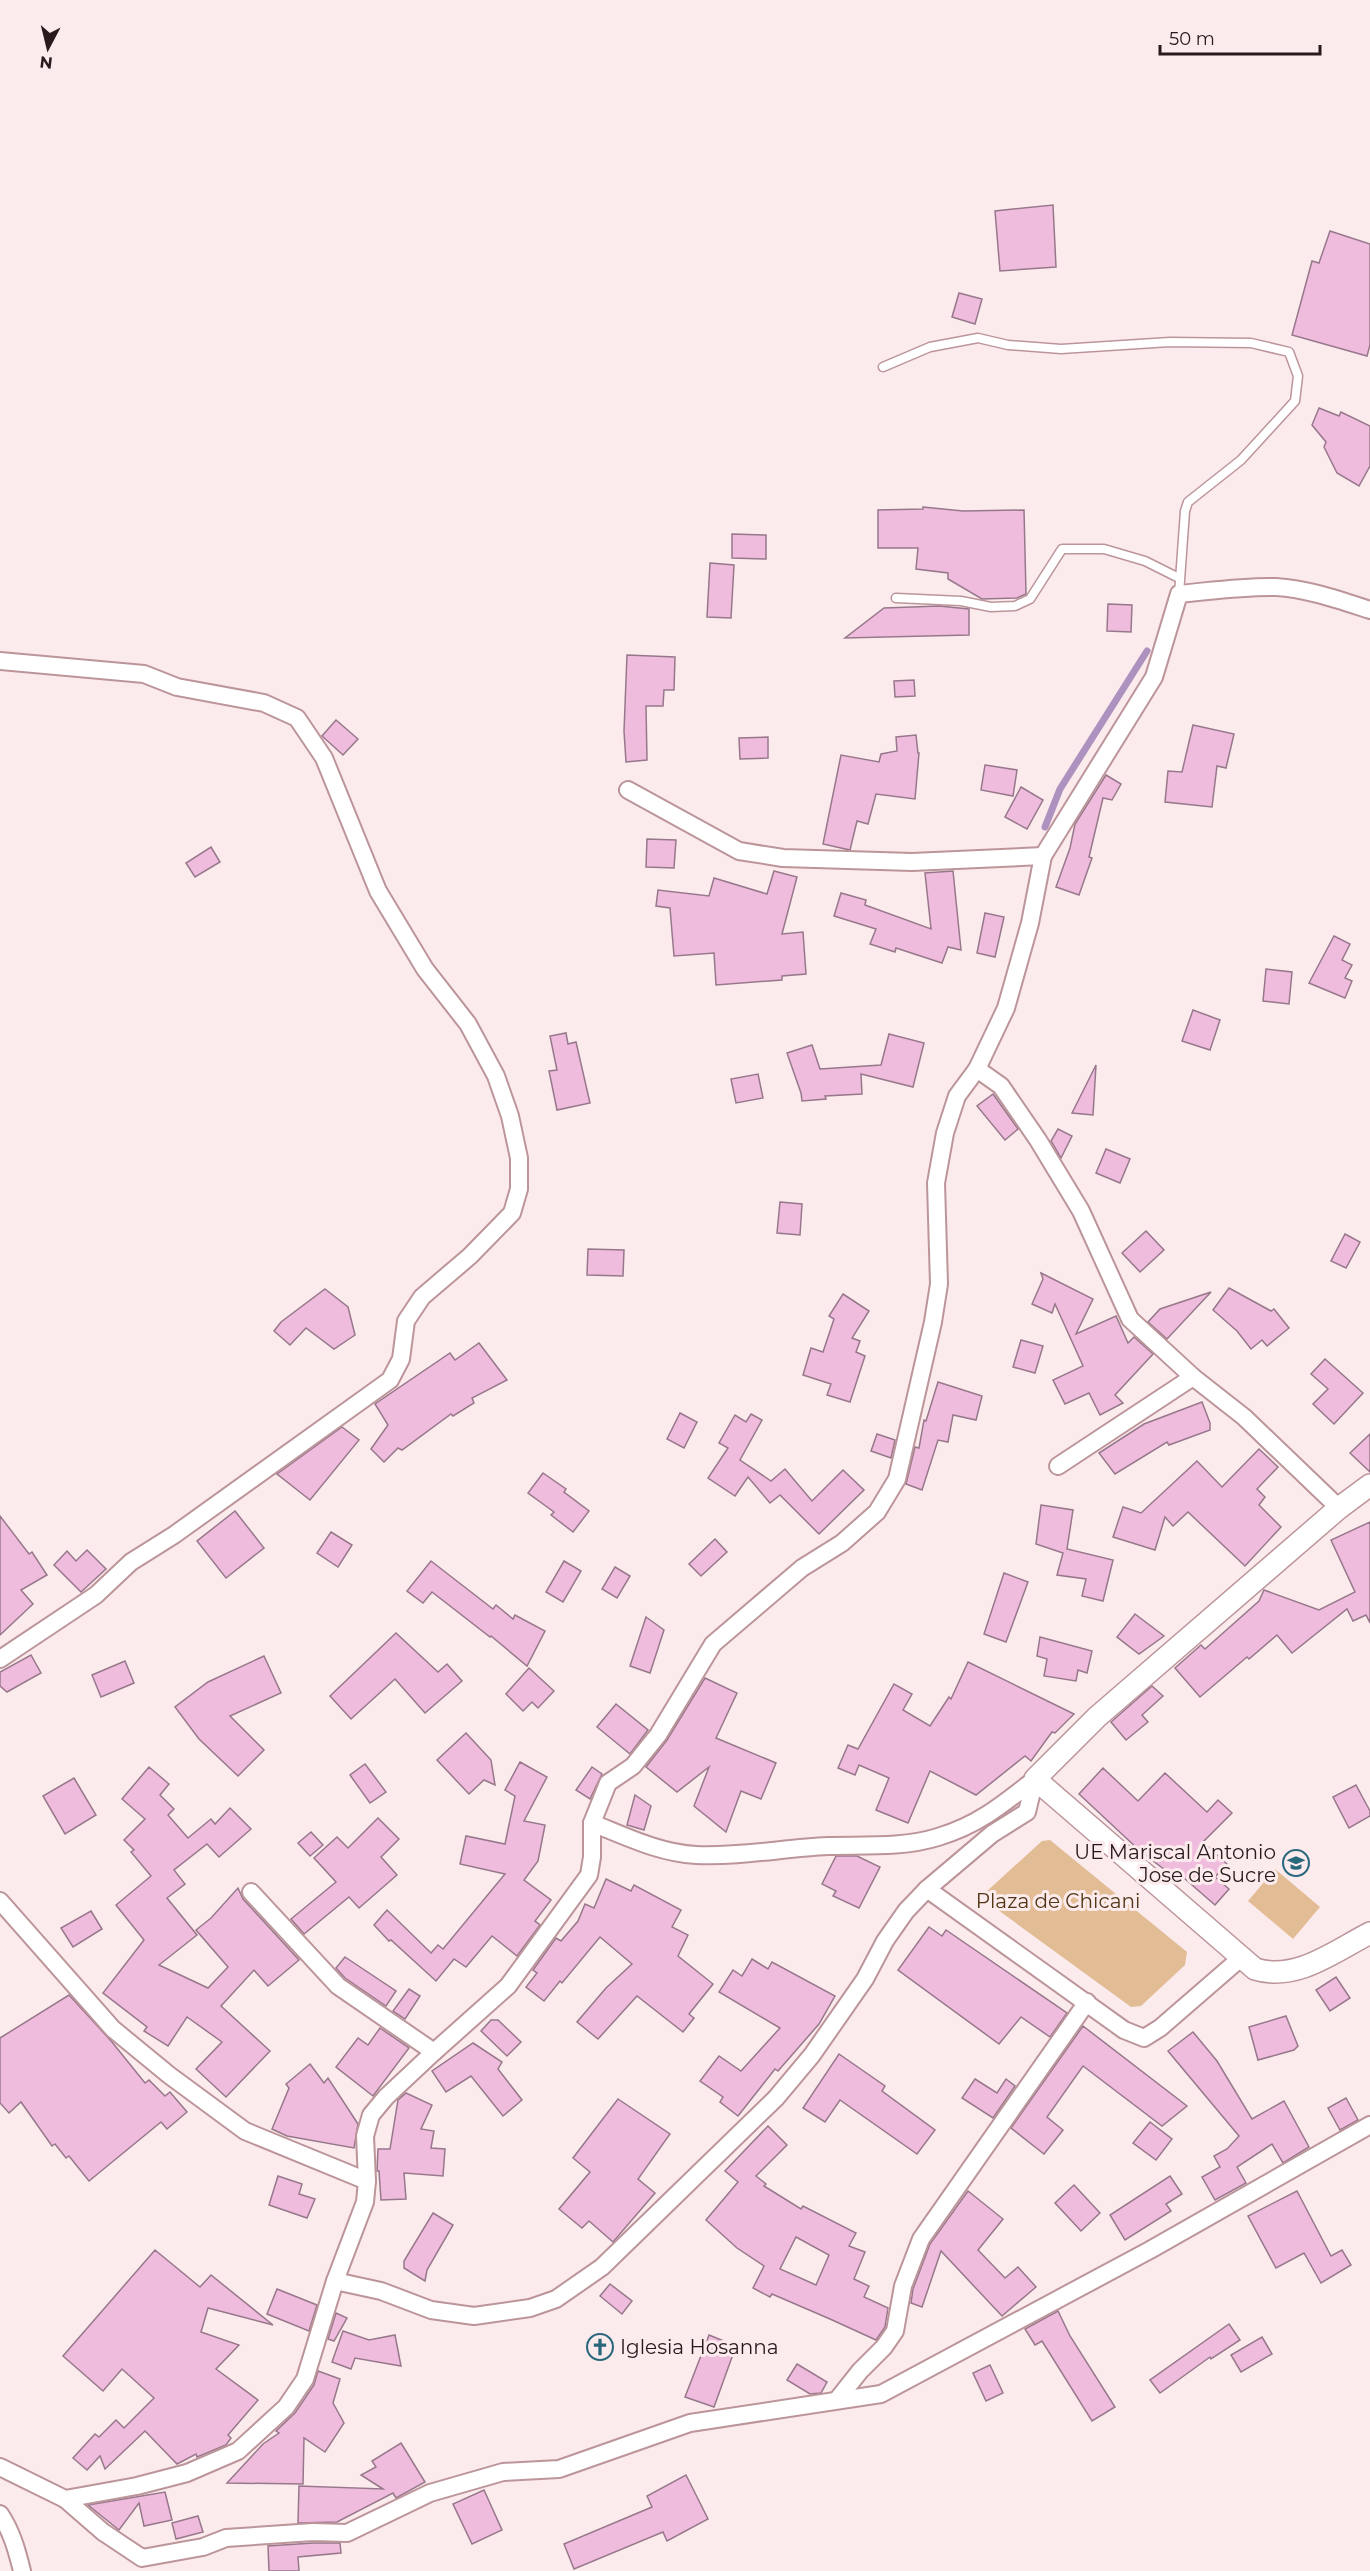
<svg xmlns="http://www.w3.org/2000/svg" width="1370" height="2571" viewBox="0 0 1370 2571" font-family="Montserrat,sans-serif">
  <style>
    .green { fill: #e2bc94 }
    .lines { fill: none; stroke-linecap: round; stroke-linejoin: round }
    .stream { stroke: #ad92bf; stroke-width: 7 }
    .building { fill: #f0bcdd; stroke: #97788b; stroke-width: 1.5; fill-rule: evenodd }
    .service-casing { stroke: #bc959a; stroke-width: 11 }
    .minor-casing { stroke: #bc959a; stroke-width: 20 }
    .tertiary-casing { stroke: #bc959a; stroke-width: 24 }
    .service { stroke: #fff; stroke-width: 8 }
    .minor { stroke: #fff; stroke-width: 16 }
    .tertiary { stroke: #fff; stroke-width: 21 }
    .labels { text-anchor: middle; stroke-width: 6; stroke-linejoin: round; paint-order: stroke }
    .poi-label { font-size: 20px; fill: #281a1c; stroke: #fcebed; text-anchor: end }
    .park-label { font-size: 20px; fill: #523615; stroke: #fcebed }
  </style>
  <rect width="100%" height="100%" fill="#fcebed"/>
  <g class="green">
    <path d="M1050,1840L1187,1952L1185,1965L1141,2006L1131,2007L987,1902L986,1892L1042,1841Z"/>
    <path d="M1275,1869L1320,1907L1293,1939L1248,1901Z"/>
  </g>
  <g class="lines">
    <path class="stream" d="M1045,827L1060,789L1147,651"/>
  </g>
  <g class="building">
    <path d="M1053,205L1056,267L1000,271L995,211Z"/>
    <path d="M1330,231L1370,244V345L1367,356L1292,335L1312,261L1319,263Z"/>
    <path d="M959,293L982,299L975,324L952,317Z"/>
    <path d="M1319,408L1339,416L1341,412L1370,426V466L1359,486L1337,473L1324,447L1326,442L1312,425Z"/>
    <path d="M923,507L963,511L1024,510L1026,594L1017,598L982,599L948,579V573L916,569L918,548H878V510L923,509Z"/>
    <path d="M732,534L766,535V559L732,558Z"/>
    <path d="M710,563L734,565L731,618L707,617Z"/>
    <path d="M1108,604L1132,605L1131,632L1107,631Z"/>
    <path d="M939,606L969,609V635L845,638L884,608Z"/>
    <path d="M627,655L675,657L674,690H664L663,706H646L647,760L626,762L624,731Z"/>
    <path d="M914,680L915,696L895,697L894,681Z"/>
    <path d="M336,720L358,739L343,755L322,736Z"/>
    <path d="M1193,725L1234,734L1226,768L1217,766L1212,807L1165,802L1168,771L1182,772Z"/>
    <path d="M916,735L918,753H919L915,799L876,794L868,824L857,821L850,850L823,844L841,755L879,762L881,754L897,751L896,737Z"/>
    <path d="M768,737V758L740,759L739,738Z"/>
    <path d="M985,765L1017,770L1013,796L981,790Z"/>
    <path d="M1106,775L1121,784L1112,800L1103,798L1089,857L1092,858L1079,895L1056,887L1070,848L1075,824Z"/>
    <path d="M1021,787L1043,800L1027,829L1005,817Z"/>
    <path d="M647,839L676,840L674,868L646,867Z"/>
    <path d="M211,847L220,862L195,877L186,863Z"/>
    <path d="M774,871L797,877L782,934L803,932L806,974L782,976V980L716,985L714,953L674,956L670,908L656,906L658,890L709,896L714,878L767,894Z"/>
    <path d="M953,871L961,950L948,947L942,963L896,948L895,952L870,944L876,929L834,916L841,893L866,900L865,905L931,929L925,873Z"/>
    <path d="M985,913L1004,917L995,957L977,953Z"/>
    <path d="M1334,936L1350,944L1342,960L1352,965L1345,978L1352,981L1345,998L1309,983Z"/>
    <path d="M1266,969L1292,972L1289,1004L1263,1001Z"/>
    <path d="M1193,1010L1220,1020L1210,1050L1182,1041Z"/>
    <path d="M566,1033L568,1044L576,1042L590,1103L557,1110L549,1071L557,1070L550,1036Z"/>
    <path d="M889,1034L924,1043L913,1087L861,1074L862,1094L825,1096L826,1099L802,1101L801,1093L787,1053L812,1045L820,1069L881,1065Z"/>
    <path d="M1096,1065L1093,1115L1072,1113Z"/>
    <path d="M758,1074L763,1098L736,1103L731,1079Z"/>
    <path d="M993,1094L1018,1129L1005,1140L977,1106Z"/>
    <path d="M1058,1129L1072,1136L1061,1158L1051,1141Z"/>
    <path d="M1106,1149L1130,1159L1120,1183L1096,1173Z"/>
    <path d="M780,1202L802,1204L800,1235L777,1233Z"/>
    <path d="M1146,1231L1164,1250L1140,1272L1122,1253Z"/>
    <path d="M1345,1234L1360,1242L1346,1268L1331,1261Z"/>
    <path d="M588,1249L624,1250L623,1276L587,1275Z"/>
    <path d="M1041,1273L1093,1299L1076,1334L1116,1316L1128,1343L1134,1337L1153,1354L1115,1395L1123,1403L1100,1415L1089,1393L1065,1404L1053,1380L1083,1366L1055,1304L1052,1313L1032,1304L1043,1279Z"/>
    <path d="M1229,1288L1271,1311L1274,1309L1289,1328L1267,1346L1262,1340L1251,1349L1237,1331L1213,1310Z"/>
    <path d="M325,1289L348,1307L355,1335L334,1349L306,1328L290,1345L274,1331L281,1322Z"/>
    <path d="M1211,1292L1167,1339L1148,1322L1160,1309Z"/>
    <path d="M843,1294L869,1311L852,1338L860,1341L856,1352L865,1356L850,1402L827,1395L831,1384L803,1375L811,1348L823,1352L834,1319L829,1316Z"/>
    <path d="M1021,1340L1043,1346L1035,1373L1013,1367Z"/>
    <path d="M479,1343L507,1380L472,1398L474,1403L453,1416L451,1414L402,1450L398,1448L384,1462L371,1449L388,1425L375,1404L450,1353L455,1360Z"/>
    <path d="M1325,1359L1363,1393L1334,1424L1313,1404L1328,1389L1311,1374Z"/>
    <path d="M938,1382L982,1396L976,1420L953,1415L948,1442L938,1440L922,1490L906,1484L915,1447L919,1448L924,1420L926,1421Z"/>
    <path d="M1202,1402L1210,1423V1430L1169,1445L1167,1442L1115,1474L1099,1453L1144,1424Z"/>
    <path d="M680,1413L697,1422L684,1448L667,1439Z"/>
    <path d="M751,1414L762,1420L740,1460L771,1481L785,1469L812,1501L843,1470L864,1490L819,1534L780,1495L770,1503L748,1477L735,1496L708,1478L728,1448L719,1443L735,1415L746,1422Z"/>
    <path d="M342,1427L359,1440L310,1500L277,1474Z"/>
    <path d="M877,1434L895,1440L891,1458L871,1451Z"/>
    <path d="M1370,1434V1472L1350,1453Z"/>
    <path d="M1259,1449L1278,1467L1257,1489L1265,1497L1259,1505L1281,1527L1245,1566L1188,1512L1173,1526L1165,1517L1155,1550L1113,1537L1123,1507L1141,1513L1197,1461L1222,1487Z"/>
    <path d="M543,1473L566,1489L564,1492L589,1511L573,1532L551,1515L554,1512L528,1493Z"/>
    <path d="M1041,1505L1073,1510L1067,1549L1113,1560L1103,1601L1082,1596L1086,1579L1057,1575L1063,1553L1036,1544Z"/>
    <path d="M235,1511L264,1548L226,1578L197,1541Z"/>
    <path d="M0,1516L29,1554L32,1552L47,1575L21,1590L33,1604L0,1635Z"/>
    <path d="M1370,1522V1623L1366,1615L1353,1621L1347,1609L1292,1653L1277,1635L1249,1659L1247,1657L1200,1697L1175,1668L1201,1645L1205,1649L1259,1601L1264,1590L1319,1610L1355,1592L1331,1540Z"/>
    <path d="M331,1532L352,1545L338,1567L317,1553Z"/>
    <path d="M715,1539L727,1552L701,1576L689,1564Z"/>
    <path d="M87,1550L106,1569L81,1592L54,1565L67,1551L76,1561Z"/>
    <path d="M431,1561L493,1609L496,1605L513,1619L515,1615L545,1631L527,1666L491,1636L490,1637L432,1592L423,1603L407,1591Z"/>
    <path d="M564,1561L581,1571L563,1602L546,1592Z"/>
    <path d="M615,1567L630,1576L617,1598L602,1589Z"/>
    <path d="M1004,1573L1028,1582L1006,1642L984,1634Z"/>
    <path d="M1135,1614L1164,1636L1139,1654L1117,1637Z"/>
    <path d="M646,1617L664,1630L650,1673L630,1666Z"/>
    <path d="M396,1633L438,1672L447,1664L462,1681L425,1713L395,1679L351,1719L330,1696Z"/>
    <path d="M1040,1637L1092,1651L1087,1673L1078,1670L1076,1681L1044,1676L1047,1659L1037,1656Z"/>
    <path d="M31,1655L41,1673L7,1692L0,1686V1672Z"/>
    <path d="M264,1656L281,1693L230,1716L264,1750L238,1776L199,1739L175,1707L208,1682Z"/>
    <path d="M125,1661L134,1683L101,1697L92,1675Z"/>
    <path d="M968,1662L1074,1714L1055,1733L1052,1732L1031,1761L1025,1756L976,1795L930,1771L908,1823L876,1810L889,1778L859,1765L855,1775L838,1768L848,1745L858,1749L894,1684L912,1694L903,1710L930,1726L949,1697L951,1699Z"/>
    <path d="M529,1668L554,1691L538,1708L532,1702L523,1711L506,1694Z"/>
    <path d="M705,1678L737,1693L716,1738L776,1763L761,1799L741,1791L726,1832L694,1806L709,1767L677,1792L646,1767L667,1740Z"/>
    <path d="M1152,1686L1163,1696L1142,1715L1148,1722L1126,1740L1111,1722Z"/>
    <path d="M616,1704L648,1730L630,1754L597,1727Z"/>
    <path d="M466,1733L491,1760L495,1785L484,1780L469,1794L437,1760Z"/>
    <path d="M520,1762L547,1777L524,1821L545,1825L538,1861L524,1880L551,1900L535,1921L540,1925L517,1956L492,1936L466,1967L454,1959L436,1981L391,1940L389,1941L374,1925L387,1910L431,1953L438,1945L443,1949L505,1874L460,1864L466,1836L505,1844L515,1796L505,1790Z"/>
    <path d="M365,1764L386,1792L370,1803L350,1775Z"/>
    <path d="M149,1767L169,1784L160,1795L174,1809L168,1815L188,1838L211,1819L215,1824L230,1808L251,1829L219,1857L207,1844L174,1870L185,1884L167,1898L197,1935L159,1965L208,1988L228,1967L196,1930L211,1918L238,1888L243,1899L299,1960L268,1986L254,1970L221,2006L270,2051L226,2097L196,2069L222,2042L187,2017L168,2046L144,2031L147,2027L103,1993L144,1940L116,1905L151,1876L131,1852L134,1850L124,1840L145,1819L122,1799Z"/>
    <path d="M592,1767L602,1774L590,1799L576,1790Z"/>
    <path d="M1103,1768L1138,1801L1165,1773L1207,1812L1218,1800L1232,1813L1203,1842L1227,1864L1215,1877L1229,1889L1215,1905L1177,1872L1173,1876L1140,1851L1079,1794Z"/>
    <path d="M74,1778L96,1815L65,1834L43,1796Z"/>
    <path d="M1356,1785L1370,1811V1816L1349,1828L1333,1797Z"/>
    <path d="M635,1795L651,1806L644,1830L627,1825Z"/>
    <path d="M378,1818L399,1839L381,1857L397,1875L359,1908L349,1897L304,1934L291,1919L336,1882L314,1858L337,1837L348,1848Z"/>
    <path d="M311,1832L323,1845L310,1856L298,1843Z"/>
    <path d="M836,1856H857L880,1867L859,1908L833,1896L836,1891L822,1884Z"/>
    <path d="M606,1879L631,1891L634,1885L681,1910L672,1927L688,1935L678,1956L713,1984L689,2014L694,2018L683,2032L637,1996L598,2039L577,2022L606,1988L632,1964L600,1937L562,1983L560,1981L544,2001L526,1987L537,1973L533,1970L556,1938L561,1941L578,1921L585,1904L594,1908Z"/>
    <path d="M91,1911L102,1929L73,1947L61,1928Z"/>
    <path d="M929,1927L942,1936L946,1930L1067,2013L1050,2037L1021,2017L999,2044L898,1970Z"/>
    <path d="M345,1957L396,1991L386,2006L345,1978L336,1968Z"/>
    <path d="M752,1959L768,1969L772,1962L835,1996L819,2024L778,2071L775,2069L738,2116L720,2102L723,2097L700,2081L719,2056L741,2071L780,2028L719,1992L733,1970L742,1976Z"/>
    <path d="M1336,1977L1350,1998L1330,2011L1316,1990Z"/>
    <path d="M409,1989L420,1996L405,2019L393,2011Z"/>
    <path d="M69,1995L112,2042L145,2083L149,2080L165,2096L170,2092L187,2112L167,2129L161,2122L89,2181L69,2156L66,2158L55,2144L52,2146L21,2102L9,2113L0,2103V2038Z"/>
    <path d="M1286,2016L1298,2046L1294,2050L1258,2060L1249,2027Z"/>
    <path d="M491,2020H498L521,2042L507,2056L481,2031Z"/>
    <path d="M1083,2026L1187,2106L1162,2126L1083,2066L1047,2117L1063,2130L1044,2154L1011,2128Z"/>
    <path d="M380,2028L409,2048L373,2096L336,2067L358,2038L368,2045Z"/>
    <path d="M1193,2032L1217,2061L1252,2119L1284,2101L1309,2147L1283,2163L1272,2144L1237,2167L1246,2183L1215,2200L1202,2177L1220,2167L1214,2156L1227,2149L1239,2136L1168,2051Z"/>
    <path d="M473,2043L502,2062L498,2069L522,2100L503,2116L471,2076L446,2092L432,2071Z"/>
    <path d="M839,2054L885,2086L882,2091L935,2130L917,2154L840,2100L825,2122L803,2108Z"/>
    <path d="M310,2064L324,2083L328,2078L358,2124L354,2148L287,2136L272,2129L289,2088L286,2084Z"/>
    <path d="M975,2079L997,2093L1006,2079L1015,2086L993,2118L962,2098Z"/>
    <path d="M406,2093L432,2105L421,2129L434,2131L431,2148L445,2149L443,2176L404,2173L406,2199L381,2200L379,2171H377L378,2149H390L398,2100Z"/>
    <path d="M1346,2098L1358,2120L1340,2130L1328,2108Z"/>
    <path d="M618,2099L670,2134L638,2179L655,2193L613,2242L589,2221L582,2228L559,2209L590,2172L573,2158Z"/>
    <path d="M1150,2122L1172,2139L1156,2160L1133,2143Z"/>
    <path d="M768,2126L787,2145L756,2176L766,2184L764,2186L801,2209L803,2206L856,2233L849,2246L865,2252L854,2279L869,2286L864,2297L888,2308L885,2327L876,2340L830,2319L772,2294L770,2297L753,2288L764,2266L737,2248L706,2220L738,2182L725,2171ZM796,2237L829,2255L816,2285L780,2269Z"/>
    <path d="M278,2176L302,2184L299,2194L315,2199L307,2218L269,2205Z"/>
    <path d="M1170,2176L1182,2194L1166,2204L1171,2211L1125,2240L1110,2215Z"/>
    <path d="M1074,2185L1100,2213L1081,2231L1055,2203Z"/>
    <path d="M968,2191L1003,2219L978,2250L1005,2278L1018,2267L1036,2287L1002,2316L941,2251L922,2307L911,2303L913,2289L930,2244Z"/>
    <path d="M1297,2191L1331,2256L1342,2250L1351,2265L1321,2283L1304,2253L1276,2268L1248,2216Z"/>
    <path d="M433,2213L453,2225L427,2270L425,2281L404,2268V2261Z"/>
    <path d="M155,2250L200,2287L211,2275L273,2325L208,2308L201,2332L239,2345L216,2369L258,2400L228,2435L231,2438L226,2445L197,2457L196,2454L177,2464L145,2431L105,2469L100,2456L87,2470L73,2458L95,2434L99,2437L116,2420L124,2428L154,2398L122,2369L103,2391L63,2356Z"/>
    <path d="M610,2284L632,2301L622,2314L600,2296Z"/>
    <path d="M277,2289L317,2305L309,2331L267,2314Z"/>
    <path d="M1058,2311L1070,2336L1115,2407L1092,2421L1042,2341L1035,2345L1025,2329Z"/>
    <path d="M336,2313L347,2318L334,2341L328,2339Z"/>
    <path d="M1229,2324L1240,2340L1211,2359L1210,2357L1160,2393L1150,2380Z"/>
    <path d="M343,2331L369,2340L395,2335L401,2366L355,2358L351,2369L332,2362Z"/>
    <path d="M709,2335L736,2346L714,2407L685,2397Z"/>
    <path d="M1262,2337L1272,2354L1241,2372L1231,2355Z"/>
    <path d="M797,2364L827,2382L821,2393L810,2394L787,2380Z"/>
    <path d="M990,2365L1003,2393L986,2401L973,2373Z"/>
    <path d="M318,2371L340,2379L333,2403L344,2423L325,2452L304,2438L303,2484L227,2483L263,2444L279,2433L276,2431L295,2413L314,2385Z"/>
    <path d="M401,2443L425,2482L396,2498L393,2493L337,2522L298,2523L299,2486L383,2489L361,2475L376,2467L372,2461Z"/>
    <path d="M686,2475L708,2519L667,2541L663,2532L574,2569L564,2544L652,2507L647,2496Z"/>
    <path d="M484,2490L502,2530L472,2544L453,2504Z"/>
    <path d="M165,2492L172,2520L144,2526L139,2503L119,2530L88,2505Z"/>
    <path d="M198,2516L203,2532L176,2539L172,2523Z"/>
    <path d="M313,2543H340L341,2553L298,2557L299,2571H269L268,2546Z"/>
  </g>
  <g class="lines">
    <defs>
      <g id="service">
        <path d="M883,367L930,347L978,338L1008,345L1061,349L1170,342L1251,343L1289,352L1298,376L1295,401L1241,460L1188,502L1185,511L1179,594"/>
        <path d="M896,598L961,601L991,607L1015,606L1030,599L1062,549H1104L1145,561L1179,578"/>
      </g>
      <g id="minor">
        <path d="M0,661L144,674L177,687L264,703L297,718L324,758L378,891L425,969L468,1024L496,1076L510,1116L519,1158V1189L512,1213L470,1256L422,1297L406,1321L401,1359L390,1380L174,1535L131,1562L96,1595L0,1659"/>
        <path d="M628,790L739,851L783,858L912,862L1043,856"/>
        <path d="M977,1069L1001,1086L1038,1140L1081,1211L1130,1319L1193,1377L1244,1417L1339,1508"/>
        <path d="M1058,1466L1193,1377"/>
        <path d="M592,1823C625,1836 659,1853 696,1855C741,1857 784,1848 828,1846C864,1845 903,1848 938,1837C978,1825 1002,1805 1035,1779"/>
        <path d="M927,1889L1124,2030L1144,2038L1160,2028L1242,1957"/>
        <path d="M251,1892L338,1986L434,2052"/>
        <path d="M0,1901L113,2029L169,2075L245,2131L367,2181"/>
        <path d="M335,2281L381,2291L431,2310L474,2316L530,2308L556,2299L602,2267L776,2098L812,2055L865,1979L885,1941L906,1911L927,1889L992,1834L1027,1812L1035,1779"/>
        <path d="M837,2400L860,2371L884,2347L895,2331L903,2286L921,2239L1087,2002"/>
        <path d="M0,2467L65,2499L137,2486L187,2473L238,2451L286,2407L305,2379L335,2281L365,2202L367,2181L365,2136L371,2115L386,2097L434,2052L508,1986L589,1875L592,1857V1823L608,1783L633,1766L658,1735L713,1644L802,1568L842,1543L877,1512L897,1479L933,1322L939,1284L936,1183L945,1133L957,1096L977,1069L1006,1008L1030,923L1043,856L1154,677L1179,594C1211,591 1244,586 1276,587C1308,589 1339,600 1370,610"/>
        <path d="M65,2499L103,2532L142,2558L203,2547L226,2538L313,2532L347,2533L430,2493L503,2472L559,2469L690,2423L881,2394L1150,2250L1370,2125"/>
        <path d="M0,2514C12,2532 17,2551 22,2571"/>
      </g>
      <path id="tertiary" d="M1370,1485L1339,1508L1097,1717L1035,1779L1255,1969C1296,1982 1335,1951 1370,1933"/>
    </defs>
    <use href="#service" class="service-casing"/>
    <use href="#minor" class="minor-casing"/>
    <use href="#tertiary" class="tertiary-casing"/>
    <use href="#service" class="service"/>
    <use href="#minor" class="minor"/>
    <use href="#tertiary" class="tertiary"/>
  </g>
  <defs>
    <symbol id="school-ring" viewBox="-11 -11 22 22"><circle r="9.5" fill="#fcebed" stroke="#29677d" stroke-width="1.5"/><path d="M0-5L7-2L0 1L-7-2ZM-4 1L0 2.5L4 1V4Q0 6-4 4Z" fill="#29677d"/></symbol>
    <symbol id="church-ring" viewBox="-11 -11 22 22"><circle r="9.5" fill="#fcebed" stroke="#29677d" stroke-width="1.5"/><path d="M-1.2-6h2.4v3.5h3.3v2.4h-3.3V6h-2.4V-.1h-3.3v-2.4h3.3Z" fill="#29677d"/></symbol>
  </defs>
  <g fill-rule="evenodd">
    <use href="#school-ring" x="1281" y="1848" width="30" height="30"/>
    <use href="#church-ring" x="585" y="2332" width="30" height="30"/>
  </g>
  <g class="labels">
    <g class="poi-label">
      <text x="1276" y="1859">UE Mariscal Antonio<tspan x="1276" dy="23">Jose de Sucre</tspan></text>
      <text x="620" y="2354" text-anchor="start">Iglesia Hosanna</text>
    </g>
    <g class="park-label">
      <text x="1058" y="1908">Plaza de Chicani</text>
    </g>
  </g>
  <g transform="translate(48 48) rotate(187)" stroke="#fcebed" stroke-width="4.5" paint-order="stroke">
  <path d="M0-4.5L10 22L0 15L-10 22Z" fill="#281a1c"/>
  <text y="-9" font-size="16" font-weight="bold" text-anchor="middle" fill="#281a1c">N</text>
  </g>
  <path d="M1160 45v9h160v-9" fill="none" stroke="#281a1c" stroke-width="3"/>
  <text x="1169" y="45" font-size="18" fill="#281a1c" stroke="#fcebed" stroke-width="4.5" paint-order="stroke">50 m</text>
</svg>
